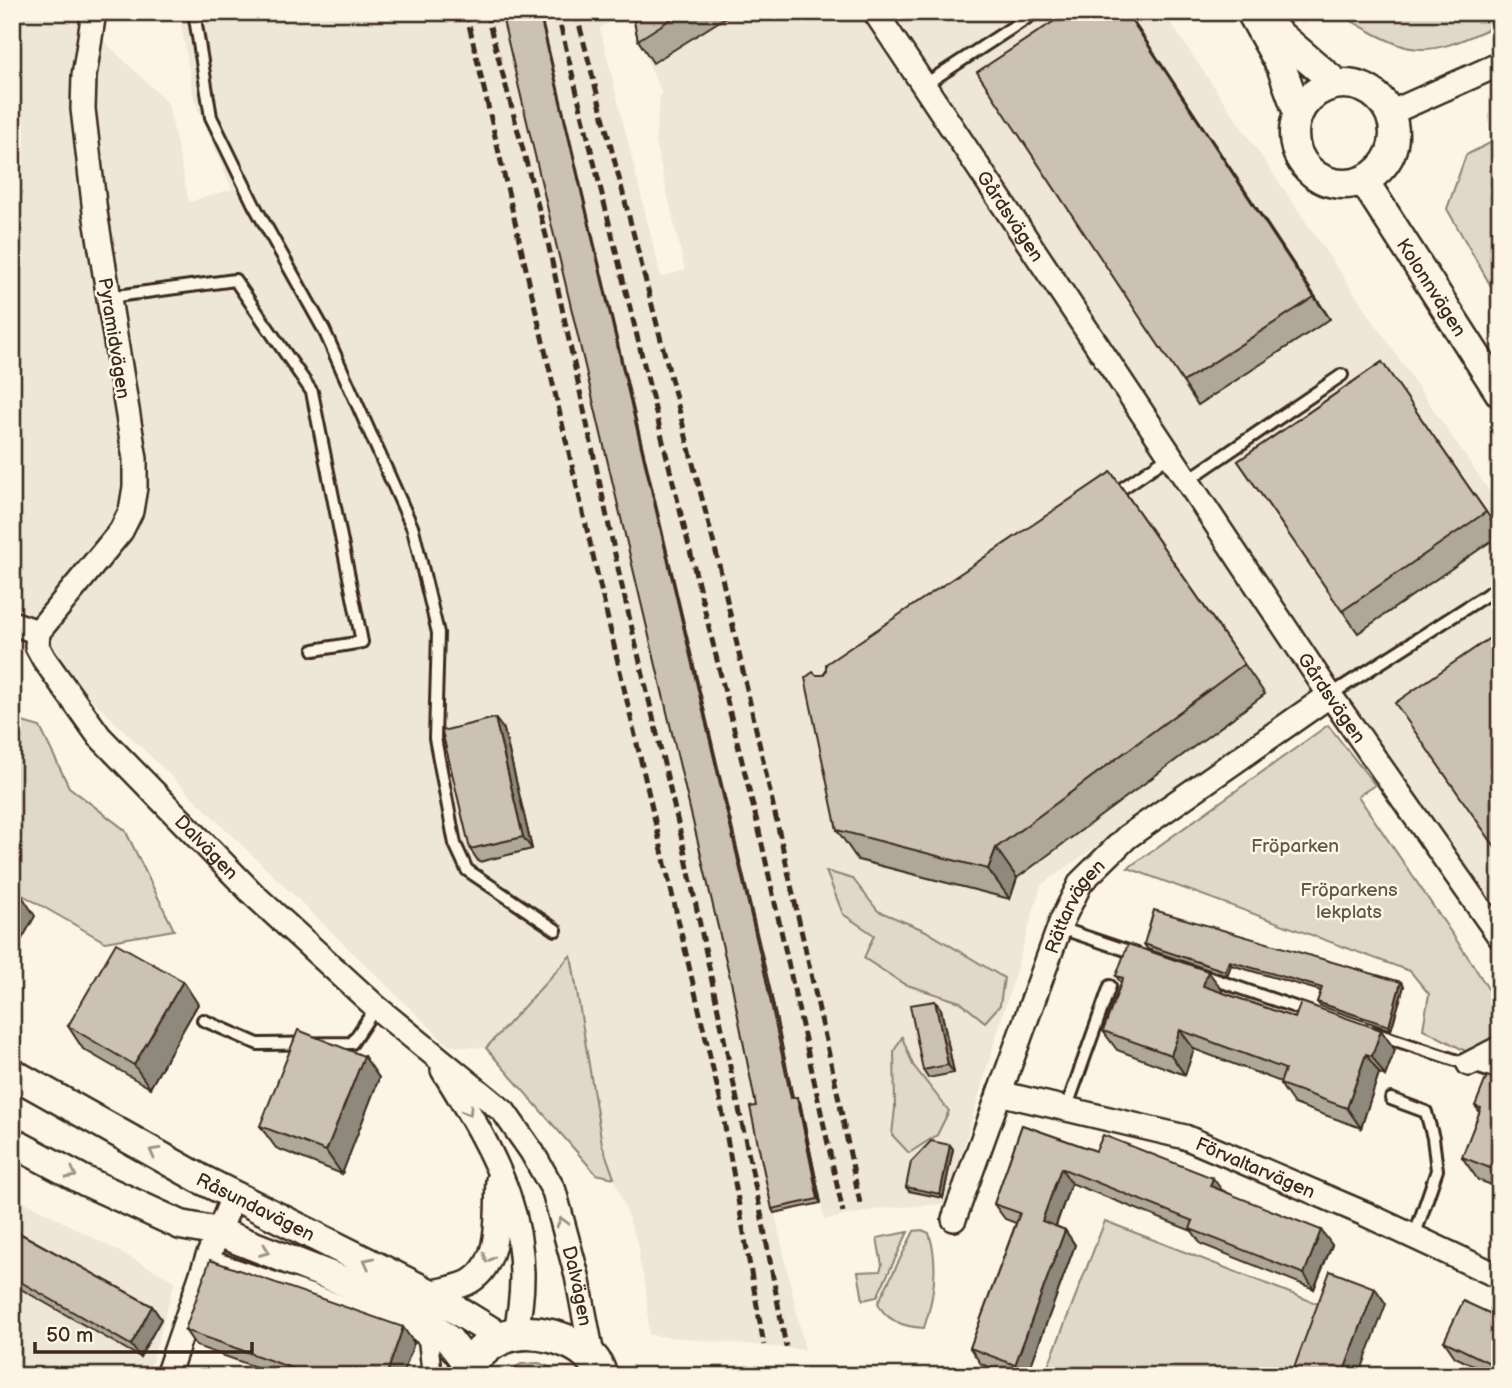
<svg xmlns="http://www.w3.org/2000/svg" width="1512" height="1388" viewBox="0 0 1512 1388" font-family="'Balsamiq Sans',sans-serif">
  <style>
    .built { fill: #eee6d6 }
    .green { fill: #e0d8c8; stroke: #8e8173; stroke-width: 2 }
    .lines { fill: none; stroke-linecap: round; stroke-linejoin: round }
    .service-casing { stroke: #3b2a1e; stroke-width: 16 }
    .pedestrian-casing { stroke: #3b2a1e; stroke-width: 23 }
    .minor-casing { stroke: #3b2a1e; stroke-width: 28 }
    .tertiary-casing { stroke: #3b2a1e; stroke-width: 33 }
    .secondary-casing { stroke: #3b2a1e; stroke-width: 37 }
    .service { stroke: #fcf5e5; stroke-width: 10 }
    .pedestrian { stroke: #fcf5e5; stroke-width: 18 }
    .minor { stroke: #fcf5e5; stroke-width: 23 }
    .tertiary { stroke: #fcf5e5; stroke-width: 28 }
    .secondary { stroke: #fcf5e5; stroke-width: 32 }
    .rail { stroke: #3b2a1e; stroke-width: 5; stroke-dasharray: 10 5; stroke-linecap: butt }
    .wall { fill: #afa79a; stroke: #3b2a1e; stroke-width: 2 }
    .shaded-wall { fill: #8f887d; stroke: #3b2a1e; stroke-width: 2 }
    .building { fill: #ccc2b3; stroke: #3b2a1e; stroke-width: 2 }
    .oneway { stroke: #9c9082 }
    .labels { text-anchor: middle; stroke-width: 5; stroke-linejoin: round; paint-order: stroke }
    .street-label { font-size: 19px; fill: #3b2a1e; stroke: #fcf5e5 }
    .park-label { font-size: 19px; fill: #645648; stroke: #fcf5e5 }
  </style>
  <rect width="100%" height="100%" fill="#fcf5e5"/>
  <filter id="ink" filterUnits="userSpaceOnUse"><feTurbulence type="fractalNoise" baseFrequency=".0143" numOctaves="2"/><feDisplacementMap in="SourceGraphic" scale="14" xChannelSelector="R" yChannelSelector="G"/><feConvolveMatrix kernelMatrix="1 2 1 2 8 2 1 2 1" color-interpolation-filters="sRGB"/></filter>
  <g filter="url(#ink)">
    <g class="built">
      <path d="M12,12H74L168,103L189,202L232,189L194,99L179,12H626L600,28L661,277L685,270L655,141L661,91L650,68L632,12H1163L1500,507V908L1312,696L1041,885L947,1204L884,1208L824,1220L821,1203L775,1214L805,1350L649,1335L646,1288L639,1259L640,1250L602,1144L571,956L486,1048L449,1046L80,688L12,626Z"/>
      <path d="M12,1195L175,1281L148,1376H12Z"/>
    </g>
    <g class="green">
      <path d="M1337,12H1500V24C1473,35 1440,54 1411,48C1392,45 1354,23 1337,12Z"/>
      <path d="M1500,138V302L1447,209L1466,155Z"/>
      <path d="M12,719L40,727L69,787L125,830L174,930L105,942L12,889Z"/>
      <path d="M1328,725L1375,785L1358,796L1472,963L1500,1008V1029L1473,1055L1423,1029L1429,994L1410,971L1128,868Z"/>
      <path d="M826,871L853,879L878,911L924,930L1004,978L1000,1005L985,1022L960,1002L904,984L864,958L874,935L843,914Z"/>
      <path d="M571,955L602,1144L614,1178L596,1174L486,1048Z"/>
      <path d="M902,1037L913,1065L949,1111L937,1135L909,1153L892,1135L895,1108L894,1051Z"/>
      <path d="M1105,1221L1321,1305L1293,1376H1050L1045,1374Z"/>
      <path d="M922,1230L929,1233C939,1264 934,1298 924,1328C906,1327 886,1322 878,1303L914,1231Z"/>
      <path d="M908,1232L877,1297L863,1300L858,1272L880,1271L882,1265L877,1238Z"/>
      <path d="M539,1363L556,1370L560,1376H501L521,1364Z"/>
    </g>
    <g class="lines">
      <defs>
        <g id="service">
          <path d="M194,12L211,117L254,205L324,330L413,529L438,633L435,738L455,844L467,870L556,930"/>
          <path d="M924,85L1036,12"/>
          <path d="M109,297L235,280L312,392L362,642L314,650"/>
          <path d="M1188,480L1342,375"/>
          <path d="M1111,496L1171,455"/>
          <path d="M1330,695L1494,590"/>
          <path d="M1060,928L1137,954"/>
          <path d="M1202,975L1312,1013"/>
          <path d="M203,1020L258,1044L352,1043L376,1007"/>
          <path d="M1374,1033L1500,1075"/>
          <path d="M1391,1099L1426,1112L1433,1138L1437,1170L1414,1237"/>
          <path d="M1066,1109L1110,986"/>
        </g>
        <path id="pedestrian" d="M207,1259L417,1330L428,1339L432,1376"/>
        <g id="minor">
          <path id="s1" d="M875,12L1330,695L1500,937"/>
          <path d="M1390,113L1500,64"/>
          <path d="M12,623L38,632"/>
          <path id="s2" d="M38,632L37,646L44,659L99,736L254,895L376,1007L504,1112L532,1152L554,1191L577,1276L593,1360"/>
          <path d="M38,632L121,531L131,511L135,487V459L95,212L83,109L84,76L94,12"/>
          <path d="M1469,1064L1500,1048"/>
          <path d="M443,1070C496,1155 540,1231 515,1334"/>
          <path id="s3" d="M999,1093L1185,1137L1363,1213L1500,1277"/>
          <path id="s4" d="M954,1219L1062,920L1081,882L1127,837L1330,695"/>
          <path d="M429,1293C441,1290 456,1288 467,1283C503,1265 496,1213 498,1180"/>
          <path d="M167,1376L207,1259L234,1195"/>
        </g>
        <g id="tertiary">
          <path d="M1251,12L1281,66L1298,113"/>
          <path d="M1262,20L1337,84"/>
          <circle cx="1344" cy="134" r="50"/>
          <path id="s5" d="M1364,181L1500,393"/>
          <path id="s6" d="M12,1073L199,1178L429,1293L502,1338"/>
          <path d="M12,1142L85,1181L181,1225L218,1232L402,1304L449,1340L469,1366"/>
        </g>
        <path id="secondary" d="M462,1376C472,1360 484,1345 502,1338C528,1326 576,1337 594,1361C597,1365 599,1371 601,1376"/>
      </defs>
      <use href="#service" class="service-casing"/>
      <use href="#pedestrian" class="pedestrian-casing"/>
      <use href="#minor" class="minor-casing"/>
      <use href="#tertiary" class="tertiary-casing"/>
      <use href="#secondary" class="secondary-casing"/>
      <use href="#service" class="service"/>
      <use href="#pedestrian" class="pedestrian"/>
      <use href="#minor" class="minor"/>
      <use href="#tertiary" class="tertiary"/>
      <use href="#secondary" class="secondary"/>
      <g class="rail">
        <path d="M466,12L720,1099L764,1345"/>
        <path d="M486,12L548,243L621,582L683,844L762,1218L786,1347"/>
        <path d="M557,12L758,826L843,1212"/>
        <path d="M576,12L718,560L835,1081L861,1208"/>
      </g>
    </g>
    <g class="wall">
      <path d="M632,12H734L653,63L638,40Z"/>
      <path d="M1068,12H1127L1330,319L1198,405L1183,382Z"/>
      <path d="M1382,362L1500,532V535L1358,633L1238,461Z"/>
      <path d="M1111,472L1265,694L1017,878L1010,899L858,860L837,830L816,675H823Z"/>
      <path d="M504,730L532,849L479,862L470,849Z"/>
      <path d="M1144,944L1401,982L1404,986L1391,1030L1320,1006L1317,1002L1321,991L1231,965L1227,976L1147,949Z"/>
      <path d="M1116,976L1222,990L1221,992L1295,1018L1395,1050L1385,1076L1379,1073L1361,1128L1294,1104L1280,1084L1281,1082L1194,1049L1185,1075L1117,1050L1103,1031L1121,983Z"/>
      <path d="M769,984L793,1098L800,1102L821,1203L774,1213L772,1209Z"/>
      <path d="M198,1004L150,1088L83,1049L68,1026Z"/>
      <path d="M941,1009L954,1073L928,1078L923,1070Z"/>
      <path d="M364,1056L379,1078L342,1174L276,1148L260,1126Z"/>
      <path d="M1500,1081V1188L1478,1180L1462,1157L1480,1112L1475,1106Z"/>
      <path d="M1022,1125L1096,1151L1222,1190L1332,1245L1314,1289L1201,1244L1192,1231L1071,1183L1056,1226L1065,1230L1075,1245L1027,1376H1014L981,1364L970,1348L1016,1223L1005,1219L994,1204Z"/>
      <path d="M950,1145L953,1149L943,1198L909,1191L906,1187Z"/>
      <path d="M12,1229L152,1306L161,1319L140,1357L12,1284Z"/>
      <path d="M1500,1318V1376H1494L1455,1357L1444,1341Z"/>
      <path d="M185,1330L414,1343L402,1376H281L196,1346Z"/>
    </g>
    <g class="shaded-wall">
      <path d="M539,12H540L769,984L794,1102L791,1098Z"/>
      <path d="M1126,12H1127L1330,319L1314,297Z"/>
      <path d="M495,718L504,730L532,849L523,837Z"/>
      <path d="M996,848L1017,878L1010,899L988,869Z"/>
      <path d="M20,893L35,916L17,948L12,942V906Z"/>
      <path d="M1229,961L1231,965L1227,976L1225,971Z"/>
      <path d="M1208,971L1222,990L1216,1006L1203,986Z"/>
      <path d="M183,981L198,1004L150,1088L134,1065Z"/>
      <path d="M1401,982L1404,986L1391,1030L1389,1026Z"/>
      <path d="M935,1001L941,1009L954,1073L948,1065Z"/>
      <path d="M1180,1030L1194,1049L1185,1075L1171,1055Z"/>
      <path d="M1381,1030L1395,1050L1385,1076L1372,1056Z"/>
      <path d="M1366,1054L1379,1073L1361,1128L1347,1108Z"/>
      <path d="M364,1056L379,1078L342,1174L326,1151Z"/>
      <path d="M797,1097L800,1102L821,1203L818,1199Z"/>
      <path d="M950,1145L953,1149L943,1198L940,1194Z"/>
      <path d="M1061,1168L1071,1183L1052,1236L1042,1221Z"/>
      <path d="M1213,1178L1224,1193L1210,1186Z"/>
      <path d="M1065,1230L1075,1245L1027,1376H1023L1015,1365Z"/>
      <path d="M1321,1230L1332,1245L1314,1289L1304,1274Z"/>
      <path d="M1375,1288L1386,1304L1359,1376H1342Z"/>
      <path d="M152,1306L161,1319L140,1357L131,1345Z"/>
      <path d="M403,1327L414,1343L402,1376H386Z"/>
    </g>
    <g class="building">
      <path d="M501,12H539L766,980L791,1098L797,1097L818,1199L772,1209L750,1107L756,1106L732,986Z"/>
      <path d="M632,12H682L638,40Z"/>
      <path d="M1068,12H1126L1314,297L1183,382L977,72Z"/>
      <path d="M1382,362L1486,512L1342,611L1238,461Z"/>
      <path d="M1111,472L1244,664L996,848L988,869L837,830L805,678L813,672L816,675H823L826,671V664Z"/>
      <path d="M1500,631V854L1395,703Z"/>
      <path d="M495,718L523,837L470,849L442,731Z"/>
      <path d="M12,889L20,893L12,906Z"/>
      <path d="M1154,910L1401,982L1389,1026L1317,1002L1322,988L1229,961L1225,971L1144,944Z"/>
      <path d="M116,943L183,981L134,1065L68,1026Z"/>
      <path d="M1128,944L1208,971L1203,986L1295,1018L1301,1002L1381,1030L1372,1056L1366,1054L1347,1108L1280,1084L1285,1069L1180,1030L1171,1055L1103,1031L1123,978L1116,976Z"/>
      <path d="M935,1001L948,1065L923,1070L910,1005Z"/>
      <path d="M298,1030L364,1056L326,1151L260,1126Z"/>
      <path d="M1487,1076L1500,1081V1172L1462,1157L1481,1108L1475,1106Z"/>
      <path d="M1022,1125L1096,1151L1103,1135L1213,1178L1210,1186L1321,1230L1304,1274L1190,1229L1193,1221L1061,1168L1042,1221L1065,1230L1015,1365L970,1348L1020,1213L994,1204Z"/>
      <path d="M931,1141L950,1145L940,1194L906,1187L911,1162Z"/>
      <path d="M12,1229L152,1306L131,1345L12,1277Z"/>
      <path d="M210,1260L403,1327L386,1376H314L185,1330Z"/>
      <path d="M1330,1271L1375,1288L1342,1376H1291Z"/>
      <path d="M1463,1301L1500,1318V1368L1444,1341Z"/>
    </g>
    <defs><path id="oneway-chevron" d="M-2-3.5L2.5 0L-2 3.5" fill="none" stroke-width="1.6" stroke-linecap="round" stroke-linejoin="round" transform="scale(1.75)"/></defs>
    <g class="oneway">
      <use href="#oneway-chevron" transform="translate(468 1111) rotate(58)"/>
      <use href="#oneway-chevron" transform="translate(154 1152) rotate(-151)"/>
      <use href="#oneway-chevron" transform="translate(72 1174) rotate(28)"/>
      <use href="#oneway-chevron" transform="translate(562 1222) rotate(-105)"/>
      <use href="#oneway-chevron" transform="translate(265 1251) rotate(21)"/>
      <use href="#oneway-chevron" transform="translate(488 1258) rotate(112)"/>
      <use href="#oneway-chevron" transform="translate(368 1262) rotate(-153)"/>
    </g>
  </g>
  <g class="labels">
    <g class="street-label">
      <text dy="7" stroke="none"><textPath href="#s1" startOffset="245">Gårdsvägen</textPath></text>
      <text dy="7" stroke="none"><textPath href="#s5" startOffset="126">Kolonnvägen</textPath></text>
      <text transform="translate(115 338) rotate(81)" y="7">Pyramidvägen</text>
      <text dy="7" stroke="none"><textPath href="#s1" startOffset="824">Gårdsvägen</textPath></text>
      <text dy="7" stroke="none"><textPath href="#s2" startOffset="278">Dalvägen</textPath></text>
      <text dy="7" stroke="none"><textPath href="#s4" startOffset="336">Rättarvägen</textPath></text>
      <text dy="7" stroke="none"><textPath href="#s3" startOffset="268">Förvaltarvägen</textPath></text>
      <text dy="7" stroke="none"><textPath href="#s6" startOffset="278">Råsundavägen</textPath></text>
      <text dy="7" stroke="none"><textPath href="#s2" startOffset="868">Dalvägen</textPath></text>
    </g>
    <g class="park-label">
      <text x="1295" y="852">Fröparken</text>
      <text x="1349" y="896">Fröparkens<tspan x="1349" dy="22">lekplats</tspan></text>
    </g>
  </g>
  <rect width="1512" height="1388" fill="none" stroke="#fcf5e5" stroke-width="42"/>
  <rect x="21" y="21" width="1470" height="1346" fill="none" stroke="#3b2a1e" stroke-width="2.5" filter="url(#ink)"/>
  <path d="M35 1342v10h217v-10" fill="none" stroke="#3b2a1e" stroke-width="3.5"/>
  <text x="46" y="1342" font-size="21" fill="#3b2a1e" stroke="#fcf5e5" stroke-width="5" paint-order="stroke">50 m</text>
</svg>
